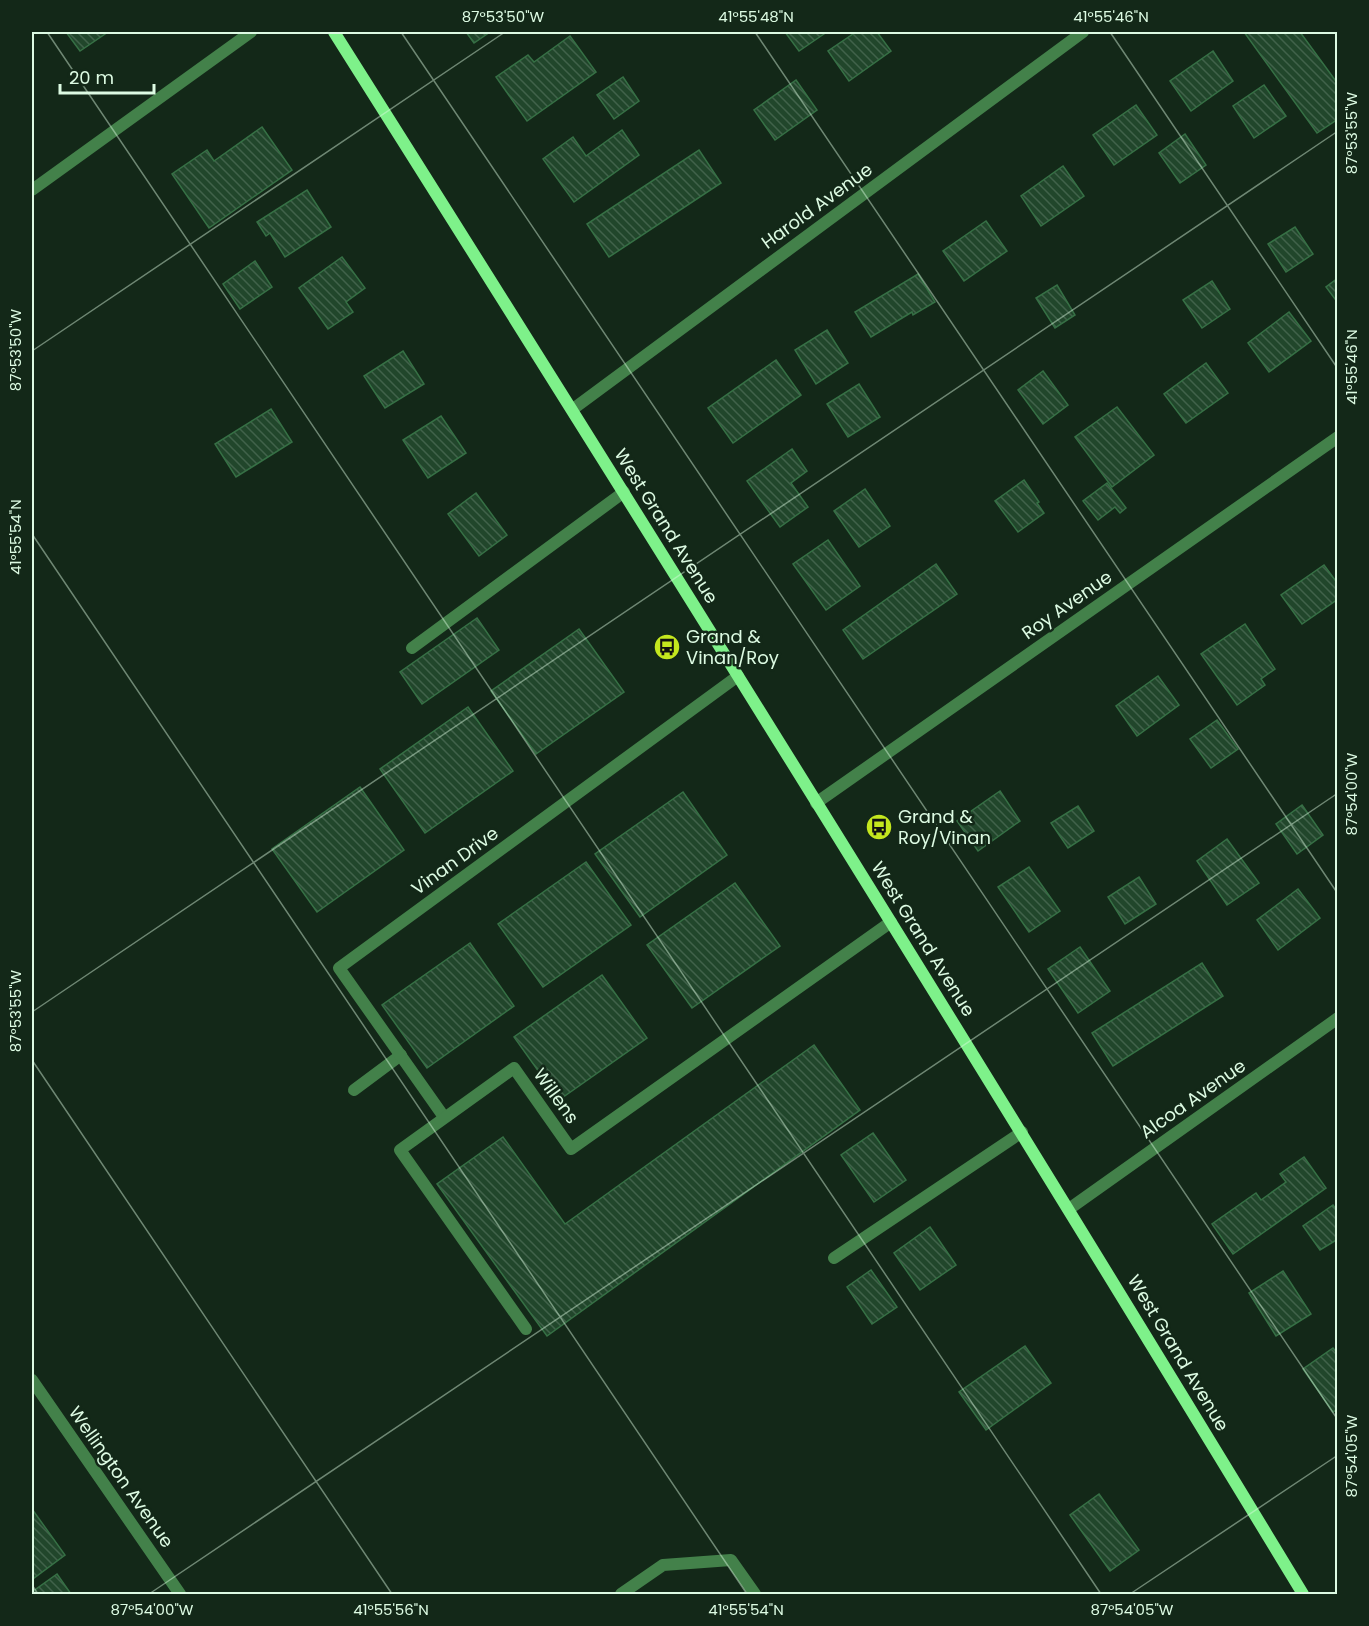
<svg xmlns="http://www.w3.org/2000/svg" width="1369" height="1626" viewBox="0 0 1369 1626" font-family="Poppins,sans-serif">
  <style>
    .building { fill: url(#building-back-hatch); stroke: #367045; stroke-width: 1.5 }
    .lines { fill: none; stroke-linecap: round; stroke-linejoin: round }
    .service { stroke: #43814a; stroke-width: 12 }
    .minor { stroke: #43814a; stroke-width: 12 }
    .secondary { stroke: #7ef18a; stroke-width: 12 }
    .ticks { fill: none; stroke: #ddfbe3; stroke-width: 1.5; stroke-opacity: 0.45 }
    .labels { text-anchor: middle; stroke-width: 5; stroke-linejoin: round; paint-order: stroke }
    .street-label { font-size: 18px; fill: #ddfbe3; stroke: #132818 }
    .poi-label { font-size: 18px; fill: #ddfbe3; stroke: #132818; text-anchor: start }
    .neatline { fill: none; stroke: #ddfbe3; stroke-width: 2 }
    .ticks-label { font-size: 15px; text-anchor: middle; fill: #ddfbe3 }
  </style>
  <defs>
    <pattern id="building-back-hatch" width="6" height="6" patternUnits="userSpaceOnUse" patternTransform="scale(1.5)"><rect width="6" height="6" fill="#21462b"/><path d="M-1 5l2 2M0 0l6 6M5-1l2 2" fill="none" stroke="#41624a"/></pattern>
  </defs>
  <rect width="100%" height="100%" fill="#132818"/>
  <g class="building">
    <path d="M66,32H108L80,51Z"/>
    <path d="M466,32H490L474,43Z"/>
    <path d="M785,32H822L824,34L799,51Z"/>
    <path d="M856,32H877L891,51L849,81L828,51Z"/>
    <path d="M1244,32H1300L1338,84V119L1317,133Z"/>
    <path d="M570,36L596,72L527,121L496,77L528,55L534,62Z"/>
    <path d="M1213,51L1233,81L1191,111L1170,81Z"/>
    <path d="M623,77L639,101L614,119L597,95Z"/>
    <path d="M796,80L817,110L775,140L754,110Z"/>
    <path d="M1264,85L1286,116L1254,138L1233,106Z"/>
    <path d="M1136,105L1157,135L1114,165L1093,135Z"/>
    <path d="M262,127L292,170L209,228L172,174L207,150L214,161Z"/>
    <path d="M622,130L639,155L574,202L543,159L573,137L586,156Z"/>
    <path d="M1185,134L1206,165L1180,183L1159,153Z"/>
    <path d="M699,150L721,183L609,257L587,224Z"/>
    <path d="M1063,166L1084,196L1041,226L1021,196Z"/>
    <path d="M307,190L331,227L285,257L270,233L266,236L257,222Z"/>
    <path d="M986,221L1007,251L964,281L943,251Z"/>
    <path d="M1295,227L1313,254L1286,272L1268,244Z"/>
    <path d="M342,257L365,288L346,302L353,312L328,329L299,288Z"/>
    <path d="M255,261L272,287L240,309L223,284Z"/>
    <path d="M918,274L935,302L913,315L912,312L871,337L855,312Z"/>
    <path d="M1338,278V303L1326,287Z"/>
    <path d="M1212,281L1230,309L1202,328L1183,300Z"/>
    <path d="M1057,285L1075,315L1055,328L1036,298Z"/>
    <path d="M1289,312L1311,341L1269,372L1248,343Z"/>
    <path d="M827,330L848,363L816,384L795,350Z"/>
    <path d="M403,351L424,384L385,408L364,376Z"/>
    <path d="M776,360L801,395L733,443L708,408Z"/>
    <path d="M1206,363L1228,393L1186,423L1164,394Z"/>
    <path d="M1043,371L1068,405L1043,424L1018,390Z"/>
    <path d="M859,384L880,417L848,437L827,404Z"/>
    <path d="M1117,407L1154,455L1112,487L1075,437Z"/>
    <path d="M271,409L292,442L236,477L215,444Z"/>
    <path d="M441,416L466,453L428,478L403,440Z"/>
    <path d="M792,449L807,471L791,483L808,507L780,527L747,481Z"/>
    <path d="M1024,480L1039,502L1037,503L1044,513L1018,532L995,501Z"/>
    <path d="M1107,483L1126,508L1120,513L1115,507L1098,520L1083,501Z"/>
    <path d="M865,489L890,526L859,547L834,511Z"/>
    <path d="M476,493L507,535L479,556L448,514Z"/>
    <path d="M828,540L860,586L826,610L793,564Z"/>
    <path d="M936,564L957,594L863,659L843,630Z"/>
    <path d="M1324,565L1338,584V599L1302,624L1281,595Z"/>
    <path d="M477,618L499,650L422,704L400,672Z"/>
    <path d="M1245,624L1275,669L1261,679L1265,685L1237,705L1201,654Z"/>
    <path d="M579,629L624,692L536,754L491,691Z"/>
    <path d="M1158,676L1179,705L1137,736L1116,706Z"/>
    <path d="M468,707L513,771L425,833L380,769Z"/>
    <path d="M1217,720L1238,749L1211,768L1190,739Z"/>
    <path d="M360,787L404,850L317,912L272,849Z"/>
    <path d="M1000,791L1020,821L978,851L957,821Z"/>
    <path d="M683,792L727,855L640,917L595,854Z"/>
    <path d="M1302,805L1323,835L1297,854L1276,824Z"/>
    <path d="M1078,806L1094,831L1068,848L1051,823Z"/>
    <path d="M1227,839L1259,883L1227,905L1197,861Z"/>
    <path d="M586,862L631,925L543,987L498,924Z"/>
    <path d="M1029,867L1060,911L1029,932L998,887Z"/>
    <path d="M1139,877L1156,904L1125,924L1108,897Z"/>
    <path d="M735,883L780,946L692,1008L647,945Z"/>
    <path d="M1298,889L1320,918L1278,950L1257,920Z"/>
    <path d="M470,943L514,1006L427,1068L382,1005Z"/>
    <path d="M1080,947L1110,991L1078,1013L1048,969Z"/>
    <path d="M1202,963L1223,996L1113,1066L1092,1033Z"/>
    <path d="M602,975L647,1038L559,1100L514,1037Z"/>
    <path d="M814,1045L860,1110L547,1336L437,1184L503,1137L565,1224Z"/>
    <path d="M873,1133L906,1180L874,1202L841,1155Z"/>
    <path d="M1304,1157L1326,1188L1233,1254L1212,1224L1256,1193L1261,1200L1286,1182L1280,1174Z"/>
    <path d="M1333,1205L1338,1212V1239L1320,1250L1303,1226Z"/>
    <path d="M930,1227L956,1265L920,1290L894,1253Z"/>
    <path d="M871,1270L897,1307L872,1324L847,1287Z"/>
    <path d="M1283,1271L1311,1314L1276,1336L1249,1293Z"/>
    <path d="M1025,1346L1051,1383L986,1430L959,1392Z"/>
    <path d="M1333,1348L1338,1354V1409L1333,1412L1303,1369Z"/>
    <path d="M1099,1494L1139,1550L1110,1571L1070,1515Z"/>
    <path d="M32,1509L65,1555L34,1578L32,1574Z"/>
    <path d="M57,1574L71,1594H32V1592Z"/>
  </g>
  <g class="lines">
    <g class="service">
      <path d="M412,648L624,492"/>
      <path d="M354,1090L401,1055"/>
      <path d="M834,1258L1022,1132"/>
    </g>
    <g class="minor">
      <path d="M32,190L251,32"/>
      <path d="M573,409L1083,32"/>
      <path d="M816,803L1338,437"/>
      <path d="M444,1117L339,968L738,676"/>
      <path d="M1069,1209L1338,1018"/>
      <path d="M526,1329L400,1150L514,1068L571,1149L891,922"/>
      <path d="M32,1380L180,1594"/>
      <path d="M621,1594L663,1565L731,1560L755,1594"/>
    </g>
    <path class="secondary" d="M334,32C661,550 985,1070 1303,1594"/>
  </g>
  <path class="ticks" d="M47,32L1101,1594M401,32L1338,1420M755,32L1338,894M1110,32L1338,369M32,351L505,32M32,534L747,1594M32,1012L1338,131M32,1060L392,1594M32,1585L38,1594M149,1594L1338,793M1130,1594L1338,1455"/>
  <defs>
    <symbol id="bus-disc" viewBox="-11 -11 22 22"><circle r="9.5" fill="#c4e71e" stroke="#132818"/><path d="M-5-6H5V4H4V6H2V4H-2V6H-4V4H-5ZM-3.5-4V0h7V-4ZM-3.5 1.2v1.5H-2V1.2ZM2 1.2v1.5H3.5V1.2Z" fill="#111"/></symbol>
  </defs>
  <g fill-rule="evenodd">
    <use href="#bus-disc" x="652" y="632" width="30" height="30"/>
    <use href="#bus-disc" x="864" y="812" width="30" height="30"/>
  </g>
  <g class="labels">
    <g class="street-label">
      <text transform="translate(817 206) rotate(-36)" y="6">Harold Avenue</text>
      <text transform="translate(666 526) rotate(58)" y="6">West Grand Avenue</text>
      <text transform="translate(1067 605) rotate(-35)" y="6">Roy Avenue</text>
      <text transform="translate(455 861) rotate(-36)" y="6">Vinan Drive</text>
      <text transform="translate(923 939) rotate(58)" y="6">West Grand Avenue</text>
      <text transform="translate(556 1096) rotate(54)" y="6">Willens</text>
      <text transform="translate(1193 1099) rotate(-35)" y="6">Alcoa Avenue</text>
      <text transform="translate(1178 1353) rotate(59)" y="6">West Grand Avenue</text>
      <text transform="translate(121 1477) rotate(55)" y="6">Wellington Avenue</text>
    </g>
    <g class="poi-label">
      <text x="686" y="643">Grand &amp;<tspan x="686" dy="21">Vinan/Roy</tspan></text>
      <text x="898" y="823">Grand &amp;<tspan x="898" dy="21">Roy/Vinan</tspan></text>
    </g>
  </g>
  <rect width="1369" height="1626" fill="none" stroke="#132818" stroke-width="66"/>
  <path d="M60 84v9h94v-9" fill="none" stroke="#ddfbe3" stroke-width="3"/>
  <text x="69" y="84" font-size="18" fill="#ddfbe3" stroke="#132818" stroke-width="4.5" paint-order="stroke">20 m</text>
  <rect x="33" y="33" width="1303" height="1560" class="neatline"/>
  <g class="ticks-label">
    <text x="503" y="22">87°53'50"W</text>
    <text x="756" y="22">41°55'48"N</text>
    <text x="1111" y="22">41°55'46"N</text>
    <text transform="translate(1352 133) rotate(-90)" y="5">87°53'55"W</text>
    <text transform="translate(16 350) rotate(-90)" y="5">87°53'50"W</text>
    <text transform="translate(1352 367) rotate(-90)" y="5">41°55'46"N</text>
    <text transform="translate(16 537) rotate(-90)" y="5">41°55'54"N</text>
    <text transform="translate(1352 794) rotate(-90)" y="5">87°54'00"W</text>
    <text transform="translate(16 1011) rotate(-90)" y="5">87°53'55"W</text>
    <text transform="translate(1352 1456) rotate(-90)" y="5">87°54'05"W</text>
    <text x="152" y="1615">87°54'00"W</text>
    <text x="391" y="1615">41°55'56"N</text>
    <text x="746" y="1615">41°55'54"N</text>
    <text x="1132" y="1615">87°54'05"W</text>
  </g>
</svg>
